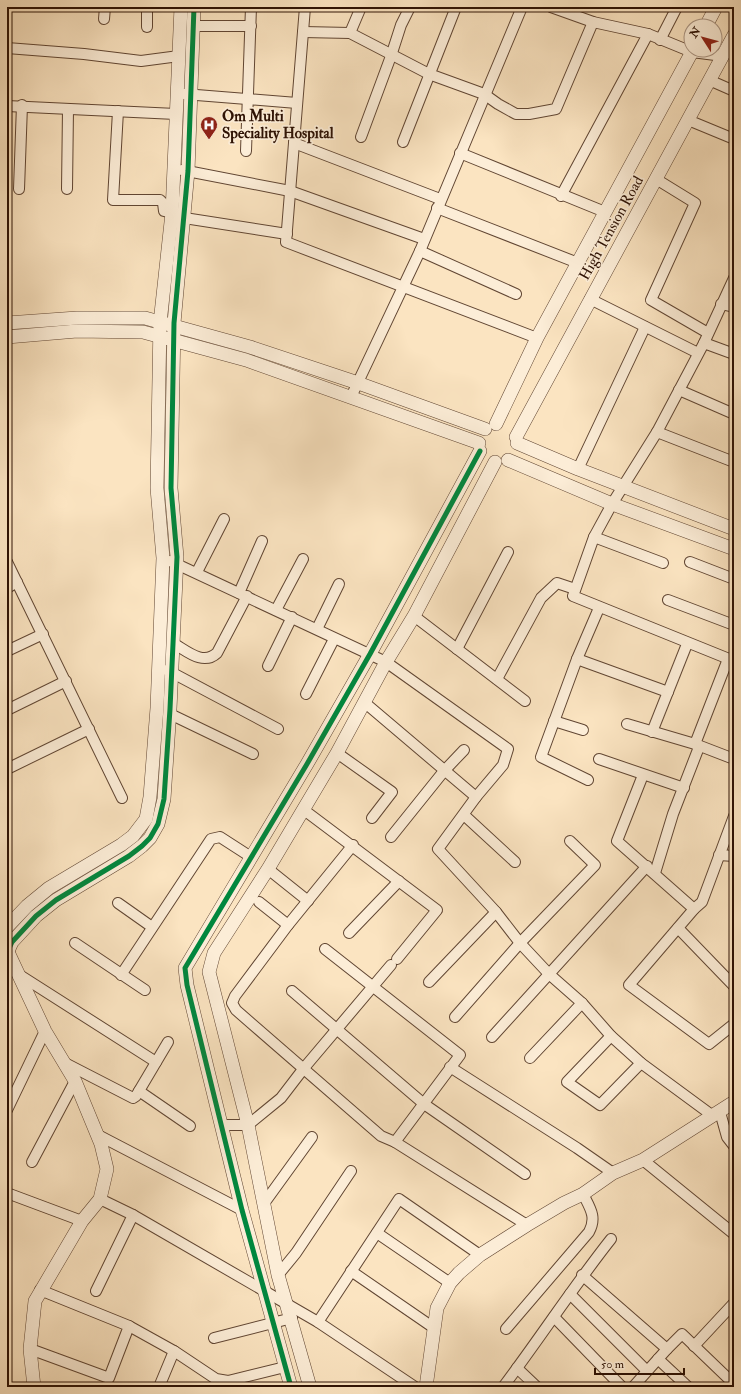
<svg xmlns="http://www.w3.org/2000/svg" width="741" height="1394" viewBox="0 0 741 1394" font-family="'IM FELL Double Pica',serif">
  <style>
    .lines { fill: none; stroke-linecap: round; stroke-linejoin: round }
    .minor-casing { stroke: #614633; stroke-width: 12 }
    .tertiary-casing { stroke: #614633; stroke-width: 14 }
    .minor { stroke: #fcedd7; stroke-width: 10 }
    .tertiary { stroke: #fcedd7; stroke-width: 13 }
    .cycleway-casing { stroke: #fcedd7; stroke-width: 8 }
    .cycleway { stroke: #00873e; stroke-width: 5 }
    .labels { text-anchor: middle; stroke-width: 3.5; stroke-linejoin: round; paint-order: stroke }
    .poi-label { font-size: 15px; font-weight: bold; fill: #2e1204; stroke: #fcedd7; text-anchor: start }
    .street-label { font-size: 15px; fill: #2e1204; stroke: #fcedd7 }
  </style>
  <rect width="100%" height="100%" fill="#fbe4c1"/>
  <filter id="stains"><feTurbulence type="fractalNoise" baseFrequency=".005" numOctaves="4"/><feColorMatrix values="0 0 0 0 .2 0 0 0 0 .09 0 0 0 0 .02 0 0 0 .5 -.17"/></filter>
  <radialGradient id="worn" r=".72"><stop offset=".6" stop-color="#630" stop-opacity="0"/><stop offset="1" stop-color="#630" stop-opacity=".3"/></radialGradient>
  <g class="lines">
    <defs>
      <g id="minor">
        <path d="M305,7L286,242L537,338"/>
        <path d="M361,7L350,33L429,74L484,94L498,104L516,114H529L556,109L593,22"/>
        <path d="M551,7L593,22L648,34L692,52L723,56"/>
        <path d="M104,19L105,7"/>
        <path d="M193,26H251"/>
        <path d="M147,27V7"/>
        <path d="M303,32L350,33"/>
        <path d="M660,40L677,7"/>
        <path d="M7,48L84,54L141,61L179,56"/>
        <path d="M709,80L734,91"/>
        <path d="M184,94L297,103"/>
        <path d="M7,106L176,114"/>
        <path d="M118,111L113,200H160L163,203L164,211L172,213"/>
        <path d="M688,120L734,139"/>
        <path d="M361,137L391,56L401,25L410,7"/>
        <path d="M403,142L456,7"/>
        <path d="M294,143L440,199"/>
        <path d="M246,151L251,7"/>
        <path d="M460,153L605,212"/>
        <path d="M182,170L290,191L424,239"/>
        <path d="M656,179L695,203L651,300L708,333"/>
        <path d="M19,189L22,105"/>
        <path d="M67,189L68,109"/>
        <path d="M561,196L648,34"/>
        <path d="M437,208L578,263"/>
        <path d="M178,217L287,234"/>
        <path d="M420,251L516,294"/>
        <path d="M734,278L704,343L657,432L612,504L594,537L573,596L734,661"/>
        <path d="M590,299L698,353"/>
        <path d="M721,304L734,307"/>
        <path d="M704,343L734,354"/>
        <path d="M679,390L734,414"/>
        <path d="M351,397L420,251L522,7"/>
        <path d="M657,432L734,462"/>
        <path d="M578,469L645,327"/>
        <path d="M594,537L663,563"/>
        <path d="M170,561L386,662L508,749L503,765L476,797L438,849L496,912L520,943L549,974L582,1003L611,1036L641,1063L713,1116"/>
        <path d="M7,562L122,798"/>
        <path d="M690,562L734,579"/>
        <path d="M197,572L224,519"/>
        <path d="M7,588L17,582"/>
        <path d="M239,593L262,541"/>
        <path d="M668,600L734,625"/>
        <path d="M276,610L303,559"/>
        <path d="M414,616L525,701"/>
        <path d="M317,629L339,584"/>
        <path d="M173,643C187,651 203,666 217,653L247,596"/>
        <path d="M457,649L508,552"/>
        <path d="M7,651L43,634"/>
        <path d="M577,659L668,692"/>
        <path d="M268,666L292,617"/>
        <path d="M167,670L278,729"/>
        <path d="M497,679L541,598L557,583L575,589"/>
        <path d="M306,694L334,639"/>
        <path d="M364,702L476,797"/>
        <path d="M7,710L66,681"/>
        <path d="M170,714L253,754"/>
        <path d="M554,721L583,730"/>
        <path d="M627,724L695,744L734,759"/>
        <path d="M652,732L687,644"/>
        <path d="M695,744L728,659"/>
        <path d="M337,753L392,792L372,818"/>
        <path d="M599,759L684,788"/>
        <path d="M7,769L89,729"/>
        <path d="M643,775L617,841L694,909"/>
        <path d="M588,780L541,757L577,659L599,608"/>
        <path d="M304,810L437,910L397,959"/>
        <path d="M464,815L515,862"/>
        <path d="M734,816L702,902L694,909L629,985L709,1044L734,1024"/>
        <path d="M391,837L444,771L464,750"/>
        <path d="M353,845L288,925L235,996L232,1003L236,1010L252,1024L381,1136L395,1142L527,1225"/>
        <path d="M719,855L734,856"/>
        <path d="M268,869L308,901"/>
        <path d="M655,873L673,814L699,747"/>
        <path d="M259,902L288,925"/>
        <path d="M118,903L152,927"/>
        <path d="M678,928L734,986"/>
        <path d="M349,933L399,881"/>
        <path d="M75,943L145,990"/>
        <path d="M325,949L460,1055L395,1142"/>
        <path d="M18,974L156,1062"/>
        <path d="M121,975L211,839L220,837L251,857"/>
        <path d="M429,982L496,912"/>
        <path d="M292,991L424,1104L525,1174"/>
        <path d="M455,1017L520,943L595,865L570,841"/>
        <path d="M611,1036L567,1082L600,1105L641,1063"/>
        <path d="M492,1037L647,866"/>
        <path d="M530,1058L582,1003"/>
        <path d="M63,1062L133,1098L136,1096L168,1042"/>
        <path d="M450,1067L577,1148L613,1173"/>
        <path d="M139,1091L190,1126"/>
        <path d="M7,1110L45,1031"/>
        <path d="M720,1112L727,1137L734,1146"/>
        <path d="M221,1125H248L281,1098L304,1068L391,965"/>
        <path d="M98,1135L242,1210"/>
        <path d="M643,1160L734,1234"/>
        <path d="M32,1162L75,1081"/>
        <path d="M7,1193L82,1221"/>
        <path d="M100,1199L133,1215L318,1322L415,1387"/>
        <path d="M265,1202L312,1137"/>
        <path d="M377,1233L450,1283"/>
        <path d="M351,1271L434,1328"/>
        <path d="M278,1275L296,1253L351,1171"/>
        <path d="M582,1275L667,1349L682,1334L734,1384"/>
        <path d="M96,1291L133,1215"/>
        <path d="M570,1294L647,1371"/>
        <path d="M554,1317L622,1387"/>
        <path d="M318,1322L399,1199L480,1255"/>
        <path d="M129,1326L174,1351L216,1379L228,1381L285,1367"/>
        <path d="M506,1329L589,1232C597,1217 590,1208 583,1194"/>
        <path d="M214,1338L292,1318"/>
        <path d="M694,1346L734,1303"/>
        <path d="M30,1349L109,1378L129,1326L40,1290"/>
        <path d="M658,1359L688,1387"/>
        <path d="M517,1368L537,1387"/>
        <path d="M159,1387L174,1351"/>
        <path d="M503,1387C540,1338 573,1287 611,1239"/>
        <path d="M633,1387L667,1349"/>
      </g>
      <g id="tertiary">
        <path d="M706,26L716,7"/>
        <path d="M7,323L77,318H145L250,347L358,383L485,429"/>
        <path d="M7,337L77,331L143,332L246,360L479,443"/>
        <path d="M496,424L537,338L693,50"/>
        <path d="M516,437L734,35"/>
        <path d="M517,443L578,469L734,529"/>
        <path d="M508,460L612,504L734,549"/>
        <path d="M7,927L27,906L49,888L121,845L133,836L146,819L150,797L157,708L163,558L157,488L160,323L172,213L181,7"/>
        <path d="M7,950L45,1031L75,1081L101,1144L107,1169L100,1199L82,1221L35,1301L30,1349L34,1387"/>
        <path d="M7,953L12,942L36,916L56,900L129,856L142,846L150,838L158,824L164,799L170,709L177,557L171,488L174,323L188,171L194,7"/>
        <path d="M291,1387L242,1210L187,985L185,968L307,764L370,654L480,451"/>
        <path d="M310,1387L278,1275L248,1125L209,972L214,953L268,869L337,753L386,662L414,616L495,462"/>
        <path d="M426,1387L437,1308L450,1283L459,1273L480,1255L527,1225L564,1203L583,1194L613,1173L643,1160L734,1102"/>
      </g>
    </defs>
    <use href="#minor" class="minor-casing"/>
    <use href="#tertiary" class="tertiary-casing"/>
    <use href="#minor" class="minor"/>
    <use href="#tertiary" class="tertiary"/>
    <defs>
      <g id="cycleway">
        <path d="M7,953L12,942L36,916L56,900L129,856L142,846L150,838L158,824L164,799L170,709L177,557L171,488L174,323L188,171L194,7"/>
        <path d="M291,1387L242,1210L187,985L185,968L307,764L370,654L480,451"/>
      </g>
    </defs>
    <use href="#cycleway" class="cycleway-casing"/>
    <use href="#cycleway" class="cycleway"/>
  </g>
  <defs>
    <symbol id="hospital-pin" viewBox="-11 -11 22 30"><path d="M0 17L-7.5 6A9.5 9.5 0 1 1 7.5 6Z" fill="#8f2418" stroke="#fcedd7"/><path d="M-5-5h3v3.5h4V-5h3V5h-3V1.5h-4V5h-3Z" fill="#fff"/></symbol>
  </defs>
  <g fill-rule="evenodd">
    <use href="#hospital-pin" x="199" y="115" width="20" height="27"/>
  </g>
  <g class="labels">
    <g class="poi-label">
      <text x="222" y="121">Om Multi<tspan x="222" dy="17">Speciality Hospital</tspan></text>
    </g>
    <g class="street-label">
      <text transform="translate(611 228) rotate(-61)" y="5">High Tension Road</text>
    </g>
  </g>
  <rect width="741" height="1394" fill="none" stroke="#fbe4c1" stroke-width="24"/>
  <rect x="8" y="8" width="725" height="1378" fill="none" stroke="#2e1204" stroke-width="2"/>
  <rect x="12" y="12" width="717" height="1370" fill="none" stroke="#2e1204"/>
  <g transform="translate(703 38) rotate(306)"><circle r="19" fill="#fcedd7" stroke="#aa9583"/>
  <path d="M0-3L7 15L0 10L-7 15Z" fill="#8f2418"/>
  <text y="-6" font-size="11" font-weight="bold" text-anchor="middle" fill="#2e1204">N</text>
  </g>
  <path d="M595 1368v6h89v-6" fill="none" stroke="#2e1204" stroke-width="2"/>
  <text x="601" y="1368" font-size="12" fill="#2e1204" stroke="#fcedd7" stroke-width="3" paint-order="stroke">50 m</text>
  <rect width="100%" height="100%" filter="url(#stains)"/>
  <rect width="100%" height="100%" fill="url(#worn)"/>
</svg>
